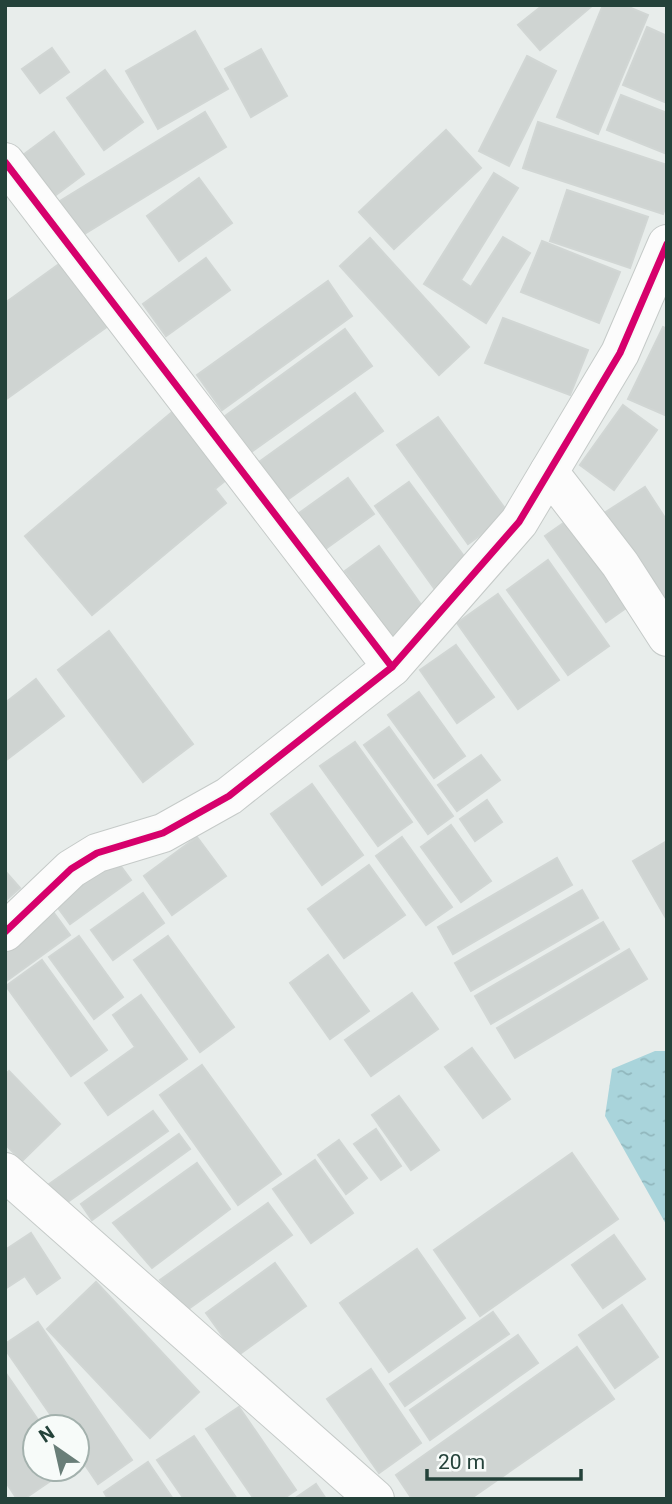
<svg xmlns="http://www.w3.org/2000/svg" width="672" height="1504" viewBox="0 0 672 1504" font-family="Roboto,sans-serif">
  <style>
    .water { fill: url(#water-ripples) }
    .building { fill: #cfd4d2; stroke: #d1d6d4; stroke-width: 2 }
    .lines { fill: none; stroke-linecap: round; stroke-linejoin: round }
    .minor-casing { stroke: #c5cac8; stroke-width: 40 }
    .tertiary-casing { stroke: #c5cac8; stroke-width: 40 }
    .minor { stroke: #fcfcfc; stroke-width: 38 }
    .tertiary { stroke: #fcfcfc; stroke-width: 38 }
    .cycleway-casing { stroke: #f7fbf9; stroke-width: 11 }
    .cycleway { stroke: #d6006c; stroke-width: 7 }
  </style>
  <defs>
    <pattern id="water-ripples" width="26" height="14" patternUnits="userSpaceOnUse" patternTransform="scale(1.75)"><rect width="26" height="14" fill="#a9d4db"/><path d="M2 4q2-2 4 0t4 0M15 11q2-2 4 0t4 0" fill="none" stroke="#91b7bd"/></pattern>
  </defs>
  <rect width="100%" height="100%" fill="#e8edeb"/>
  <path class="water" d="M655,1051H667V1226L605,1116L612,1069Z"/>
  <g class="building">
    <path d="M543,5H593L540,50L518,25Z"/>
    <path d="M603,5H624L648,15L598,134L557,117Z"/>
    <path d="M647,27L667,36V103L623,85Z"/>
    <path d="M195,31L228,89L158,129L126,71Z"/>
    <path d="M52,48L69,72L40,93L22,69Z"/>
    <path d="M261,49L287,96L251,117L225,69Z"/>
    <path d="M527,56L556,71L509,166L479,151Z"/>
    <path d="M105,70L143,122L104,150L67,98Z"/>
    <path d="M621,95L667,113V154L607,130Z"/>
    <path d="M205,112L226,147L76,239L55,204Z"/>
    <path d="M538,122L667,165V203L663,214L523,168Z"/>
    <path d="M446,130L481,168L394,249L359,212Z"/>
    <path d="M54,132L84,174L49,200L19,158Z"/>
    <path d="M494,173L518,188L461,280L471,287L503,237L530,253L486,323L424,284Z"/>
    <path d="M199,178L232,223L179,261L147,216Z"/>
    <path d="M567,190L648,217L630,268L550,241Z"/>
    <path d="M370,238L469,347L439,375L340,266Z"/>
    <path d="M542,241L620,272L599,323L521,292Z"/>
    <path d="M206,258L230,290L166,336L143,304Z"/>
    <path d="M62,262L108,326L5,400V303Z"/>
    <path d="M328,281L352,316L222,410L197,375Z"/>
    <path d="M503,318L588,350L570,395L485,363Z"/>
    <path d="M663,327L667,329V416L628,399Z"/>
    <path d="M345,329L372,366L247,455L221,419Z"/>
    <path d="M355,393L383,431L287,500L259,462Z"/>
    <path d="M623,405L657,430L614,490L580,465Z"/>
    <path d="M177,408L232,475L215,489L226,503L92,615L25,536Z"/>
    <path d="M438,417L509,514L468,544L397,445Z"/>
    <path d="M348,478L374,514L321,552L295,516Z"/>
    <path d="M409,482L469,563L434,588L375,506Z"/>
    <path d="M645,487L667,521V619L601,515Z"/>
    <path d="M575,515L636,601L606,622L545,536Z"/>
    <path d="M379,546L427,613L393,637L345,571Z"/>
    <path d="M548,560L609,646L568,675L507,590Z"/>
    <path d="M498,594L559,680L518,709L457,623Z"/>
    <path d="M109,631L193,744L143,782L58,670Z"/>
    <path d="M456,645L494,697L457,723L420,670Z"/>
    <path d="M36,679L64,716L5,761V703Z"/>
    <path d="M419,692L465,756L434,778L388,715Z"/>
    <path d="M389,727L453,816L428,834L364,745Z"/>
    <path d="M355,742L412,822L378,846L320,766Z"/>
    <path d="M481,755L500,780L457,811L438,785Z"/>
    <path d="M312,784L363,855L322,885L271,814Z"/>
    <path d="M487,800L502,822L475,841L460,819Z"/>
    <path d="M451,825L491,881L461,902L421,847Z"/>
    <path d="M197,837L226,876L172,915L144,876Z"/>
    <path d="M402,837L452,907L426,925L376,856Z"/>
    <path d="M667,841V920L633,861Z"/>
    <path d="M114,857L131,880L70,924L53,901Z"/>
    <path d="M557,858L572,885L453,954L438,927Z"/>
    <path d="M369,865L405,915L344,958L308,909Z"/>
    <path d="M5,871L20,888L5,901Z"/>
    <path d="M582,890L598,918L471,991L455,963Z"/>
    <path d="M143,893L164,923L113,960L91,930Z"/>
    <path d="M54,913L70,935L5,982V948Z"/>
    <path d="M603,922L619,949L491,1024L475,996Z"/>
    <path d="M79,936L123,997L94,1019L49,957Z"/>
    <path d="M168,936L234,1027L200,1052L134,960Z"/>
    <path d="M629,949L647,979L515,1058L497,1028Z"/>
    <path d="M328,955L369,1011L330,1039L290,983Z"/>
    <path d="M42,960L107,1050L71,1076L6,986Z"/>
    <path d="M412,993L438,1029L371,1076L345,1040Z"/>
    <path d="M141,995L187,1059L108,1115L85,1083L135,1047L113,1015Z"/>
    <path d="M472,1048L510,1099L483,1118L445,1067Z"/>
    <path d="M202,1065L281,1174L238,1205L160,1095Z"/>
    <path d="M9,1071L60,1124L22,1161L5,1144V1075Z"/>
    <path d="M399,1096L439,1150L411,1170L372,1115Z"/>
    <path d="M153,1111L168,1131L59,1208L45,1187Z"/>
    <path d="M376,1129L401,1166L381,1180L354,1144Z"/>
    <path d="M179,1134L190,1149L92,1220L81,1204Z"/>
    <path d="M339,1140L367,1178L346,1194L318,1155Z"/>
    <path d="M572,1153L618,1219L480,1316L434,1250Z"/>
    <path d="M315,1160L353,1213L311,1243L273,1189Z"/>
    <path d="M197,1163L230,1209L152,1268L113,1223Z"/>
    <path d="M268,1203L292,1235L184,1312L160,1280Z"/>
    <path d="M31,1233L60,1278L37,1294L25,1276L5,1289V1250Z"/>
    <path d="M614,1235L645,1279L603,1308L572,1265Z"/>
    <path d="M417,1249L465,1318L389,1372L340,1303Z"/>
    <path d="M275,1263L306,1306L237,1356L206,1313Z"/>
    <path d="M96,1282L199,1392L150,1438L47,1329Z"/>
    <path d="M622,1305L658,1357L615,1388L579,1335Z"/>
    <path d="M493,1312L509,1334L405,1406L390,1384Z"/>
    <path d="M38,1322L132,1460L98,1484L77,1453V1427H59L5,1349V1344Z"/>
    <path d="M518,1335L538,1363L430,1440L410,1410Z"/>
    <path d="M577,1347L614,1399L470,1499H412L396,1475Z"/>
    <path d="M371,1369L421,1443L379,1473L327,1399Z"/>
    <path d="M5,1372L43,1427H35V1469H68L24,1499H17L5,1481Z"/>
    <path d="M239,1407L296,1490L283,1499H254L206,1429Z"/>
    <path d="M194,1436L237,1499H184L157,1460Z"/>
    <path d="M148,1462L173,1499H108L104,1492Z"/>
    <path d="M316,1484L326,1499H294Z"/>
  </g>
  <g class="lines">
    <defs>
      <g id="minor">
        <path d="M5,162L392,667"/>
        <path d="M549,472L620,564L667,637"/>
        <path d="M5,932L71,869L97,853L163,833L229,796L392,667L519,522L620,353L667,244"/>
      </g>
      <path id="tertiary" d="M5,1172L375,1499"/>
    </defs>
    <use href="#minor" class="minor-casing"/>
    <use href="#tertiary" class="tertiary-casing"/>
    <use href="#minor" class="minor"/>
    <use href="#tertiary" class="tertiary"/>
    <defs>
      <g id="cycleway">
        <path d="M5,162L392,667"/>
        <path d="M5,932L71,869L97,853L163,833L229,796L392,667L519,522L620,353L667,244"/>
      </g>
    </defs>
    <use href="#cycleway" class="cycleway-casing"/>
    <use href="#cycleway" class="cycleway"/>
  </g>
  <rect width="672" height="1504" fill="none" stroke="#24423a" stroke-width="14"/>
  <g transform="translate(56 1448) rotate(326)"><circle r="33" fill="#f7fbf9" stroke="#a3b1ad" stroke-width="2"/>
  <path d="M0-5L12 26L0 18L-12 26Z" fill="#697e78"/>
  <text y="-10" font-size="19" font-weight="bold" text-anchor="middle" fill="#24423a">N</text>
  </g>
  <path d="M427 1469v10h154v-10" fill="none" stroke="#24423a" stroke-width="3.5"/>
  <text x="438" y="1469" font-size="21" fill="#24423a" stroke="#f7fbf9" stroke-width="5" paint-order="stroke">20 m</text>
</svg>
